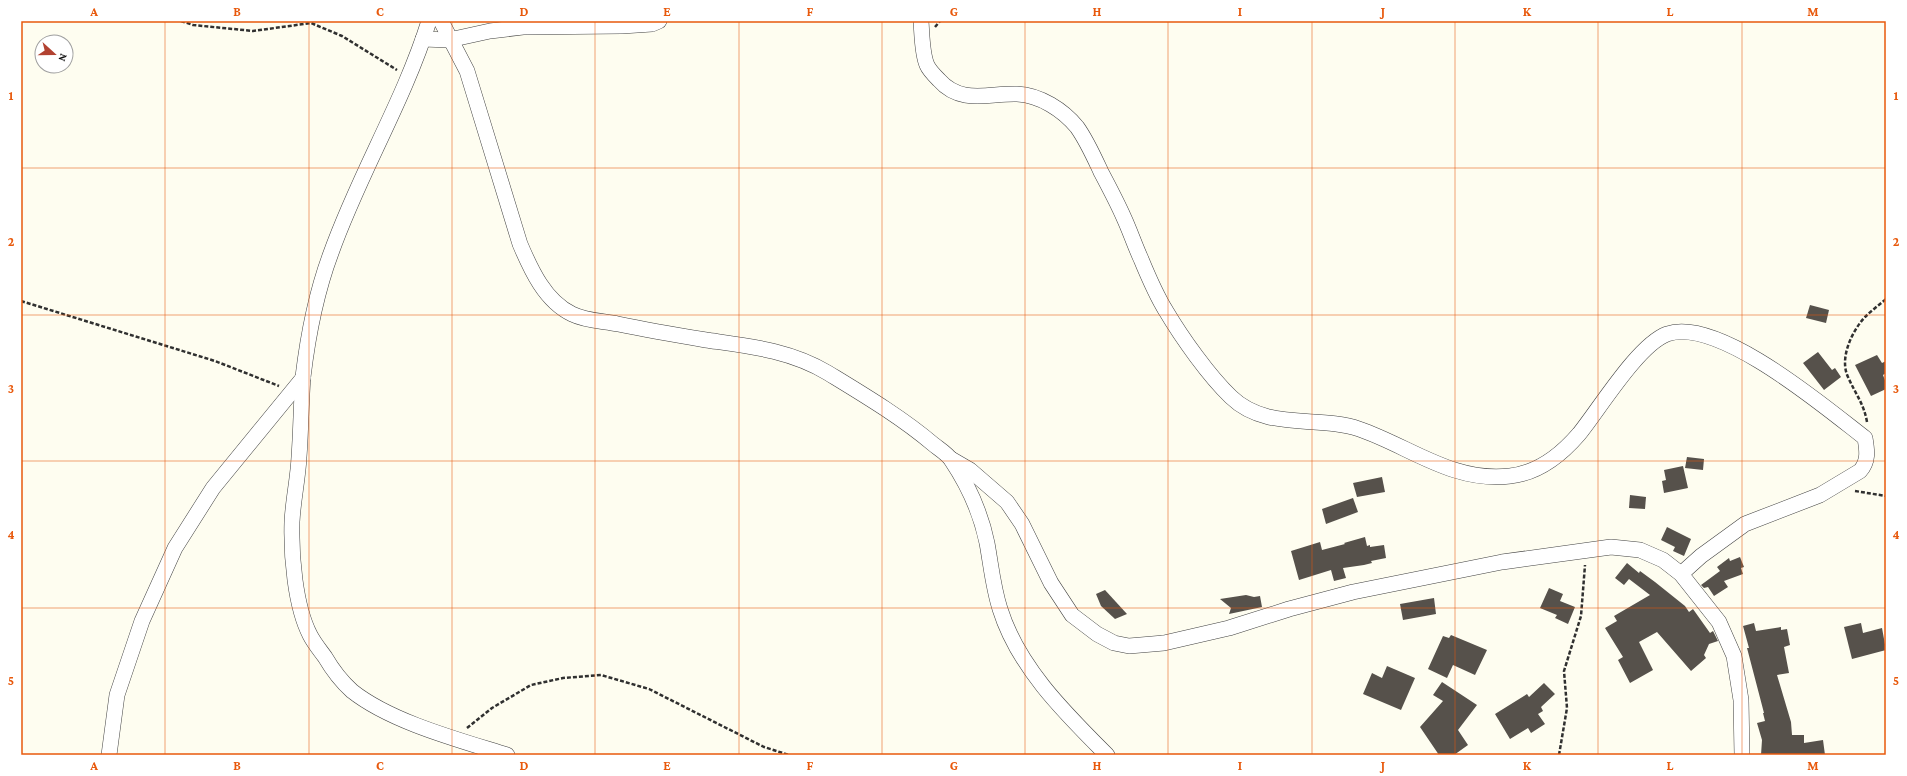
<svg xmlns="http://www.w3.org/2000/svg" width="1907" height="776" viewBox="0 0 1907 776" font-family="'Crimson Pro',serif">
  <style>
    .building { fill: #56514b }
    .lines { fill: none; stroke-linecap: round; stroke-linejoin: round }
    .minor-casing { stroke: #414141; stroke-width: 16 }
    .path { stroke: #303030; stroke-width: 2.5; stroke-dasharray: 4 2; stroke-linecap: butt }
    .minor { stroke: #fff; stroke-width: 15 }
    .grid { fill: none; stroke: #e8590c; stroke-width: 1; stroke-opacity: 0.55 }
    .neatline { fill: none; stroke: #e8590c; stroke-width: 1.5 }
    .grid-label { font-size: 13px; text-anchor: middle; font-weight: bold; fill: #e8590c }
  </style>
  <rect width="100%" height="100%" fill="#fefdf0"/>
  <g class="building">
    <path d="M1810,305L1829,310L1826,323L1806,318Z"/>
    <path d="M1818,352L1832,370L1835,368L1841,377L1824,390L1803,363Z"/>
    <path d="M1877,355L1882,363L1886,361V373L1883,375L1886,383V389L1871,396L1855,365Z"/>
    <path d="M1687,457L1704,459L1703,470L1685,468Z"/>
    <path d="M1683,466L1688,488L1664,493L1662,481L1666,480L1664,470Z"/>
    <path d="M1382,477L1385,492L1357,497L1353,483Z"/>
    <path d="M1630,495L1646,497L1645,509L1629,508Z"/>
    <path d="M1353,498L1358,512L1326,524L1322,509Z"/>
    <path d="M1667,527L1691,539L1684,556L1673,551L1675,547L1661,540Z"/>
    <path d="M1365,537L1367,546L1370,545V547L1384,545L1386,558L1371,561L1372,563L1364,565L1343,568L1346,578L1334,581L1331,570L1299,580L1291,551L1320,542L1322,550L1345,544L1344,543Z"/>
    <path d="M1740,557L1744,567L1741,568L1743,574L1724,581L1728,587L1714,596L1708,587L1704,588L1701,585L1720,571L1717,567L1729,558L1730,561Z"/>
    <path d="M1627,563L1639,573L1640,571L1655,582L1685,606L1689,612L1693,609L1710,633L1713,631L1718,641L1709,644L1704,655L1706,658L1691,671L1657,632L1639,642L1653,670L1630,683L1618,660L1623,657L1605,628L1617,621L1614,616L1650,595L1629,579L1624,585L1615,578Z"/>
    <path d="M1549,588L1563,594L1560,601L1575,607L1568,624L1555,618L1557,615L1540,608Z"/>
    <path d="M1105,590L1127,614L1115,619L1101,606L1096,594Z"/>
    <path d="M1246,595L1254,597L1260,596L1262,607L1229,614L1231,608L1220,599Z"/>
    <path d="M1434,598L1436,614L1403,620L1400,604Z"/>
    <path d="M1754,623L1756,631L1781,627V630L1787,629L1790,645L1784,647L1789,673L1777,675L1791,722L1792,735H1804V743L1823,740L1825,755H1761L1762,740L1757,723L1765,721L1763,713H1764L1747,648H1749L1743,626Z"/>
    <path d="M1861,623L1863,633L1882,628L1886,650L1852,659L1844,627Z"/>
    <path d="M1451,635L1487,650L1475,675L1453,665L1447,678L1428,669L1443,636L1449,638Z"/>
    <path d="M1387,666L1415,678L1401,710L1363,694L1372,673L1382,678Z"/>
    <path d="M1442,682L1477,705L1458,730L1468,745L1454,755H1439L1420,727L1443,701L1433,695Z"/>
    <path d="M1544,683L1555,694L1541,707L1543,711L1538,714L1545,724L1531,733L1528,728L1510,739L1495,714L1527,694L1529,697Z"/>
  </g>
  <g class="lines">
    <defs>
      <g id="minor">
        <path d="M429,21C404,101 359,174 331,253C316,293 308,335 303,377C301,404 301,430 299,457C298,479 293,500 292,522C291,555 295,606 310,635C314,643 320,650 325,657C332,669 342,682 352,691C391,722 459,740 507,755"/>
        <path d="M441,21L467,71L520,244C531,270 545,301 572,314C586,321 603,321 618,324C647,330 676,335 706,340C748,346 790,350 828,373C864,395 901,417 933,444C939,449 948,454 952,461C968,485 981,514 987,543C991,565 993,587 1000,609C1018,667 1065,713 1107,755"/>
        <path d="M921,21C922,34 922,54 927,65C929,70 935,76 939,80C961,105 989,93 1017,94C1040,95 1063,110 1077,127C1087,141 1094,157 1101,172C1109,187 1117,202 1124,218C1130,231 1135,246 1141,259C1148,276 1156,295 1166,311C1182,338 1209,376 1231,397C1266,431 1318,415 1359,429C1409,446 1453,483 1510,476C1538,473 1561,455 1579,434C1600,408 1638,345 1667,334C1718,316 1826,408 1865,438C1867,450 1869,461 1860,471L1820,495L1745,524L1701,556L1681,574"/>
        <path d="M423,39L449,40L490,31L523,27L622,26L652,24L659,21"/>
        <path d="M951,459L970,470L1007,502L1022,524L1051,583L1072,615L1097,634L1114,643L1129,646L1164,643L1229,628L1289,609L1353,592L1502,562L1611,547L1640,550L1663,560L1681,574L1719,622L1734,656L1741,700L1742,755"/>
        <path d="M109,755L117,695L142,621L175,548L213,488L303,378"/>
      </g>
    </defs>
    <use href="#minor" class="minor-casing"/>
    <g class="path">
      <path d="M181,21L193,25L253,31L311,23L342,36L397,70"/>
      <path d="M935,27L940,21"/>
      <path d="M21,301L215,361L279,386"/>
      <path d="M1867,422C1864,404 1855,393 1848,377C1839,358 1852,331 1865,317C1871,311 1879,305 1886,299"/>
      <path d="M1855,491L1886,496"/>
      <path d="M467,728L492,708L531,685L563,678L601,675L649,689L764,747L789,755"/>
      <path d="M1559,755L1567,708L1564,671L1581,616L1585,565"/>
    </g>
    <use href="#minor" class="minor"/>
  </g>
  <path class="grid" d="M165,21V755M309,21V755M452,21V755M595,21V755M739,21V755M882,21V755M1025,21V755M1168,21V755M1312,21V755M1455,21V755M1598,21V755M1742,21V755M21,168H1886M21,315H1886M21,461H1886M21,608H1886"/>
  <rect width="1907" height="776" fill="none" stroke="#ffffff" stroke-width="44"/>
  <g transform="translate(54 54) rotate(111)"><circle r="19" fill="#ffffff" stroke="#9f9f9f"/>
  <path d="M0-3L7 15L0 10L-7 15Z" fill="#b24231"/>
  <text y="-6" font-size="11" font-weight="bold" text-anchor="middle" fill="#0e0e0e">N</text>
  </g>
  <rect x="22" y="22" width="1863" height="732" class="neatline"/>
  <g class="grid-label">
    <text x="94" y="16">A</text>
    <text x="237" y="16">B</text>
    <text x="380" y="16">C</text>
    <text x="524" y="16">D</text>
    <text x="667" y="16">E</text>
    <text x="810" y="16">F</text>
    <text x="954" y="16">G</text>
    <text x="1097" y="16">H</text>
    <text x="1240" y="16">I</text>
    <text x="1383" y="16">J</text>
    <text x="1527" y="16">K</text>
    <text x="1670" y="16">L</text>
    <text x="1813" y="16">M</text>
    <text x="11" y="100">1</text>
    <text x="1896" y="100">1</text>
    <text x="11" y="246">2</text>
    <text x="1896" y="246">2</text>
    <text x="11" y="393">3</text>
    <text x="1896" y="393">3</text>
    <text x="11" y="539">4</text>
    <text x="1896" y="539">4</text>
    <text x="11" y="685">5</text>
    <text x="1896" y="685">5</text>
    <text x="94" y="770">A</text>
    <text x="237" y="770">B</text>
    <text x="380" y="770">C</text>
    <text x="524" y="770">D</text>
    <text x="667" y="770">E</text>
    <text x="810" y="770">F</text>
    <text x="954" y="770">G</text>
    <text x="1097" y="770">H</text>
    <text x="1240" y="770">I</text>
    <text x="1383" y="770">J</text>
    <text x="1527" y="770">K</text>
    <text x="1670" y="770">L</text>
    <text x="1813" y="770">M</text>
  </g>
</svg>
